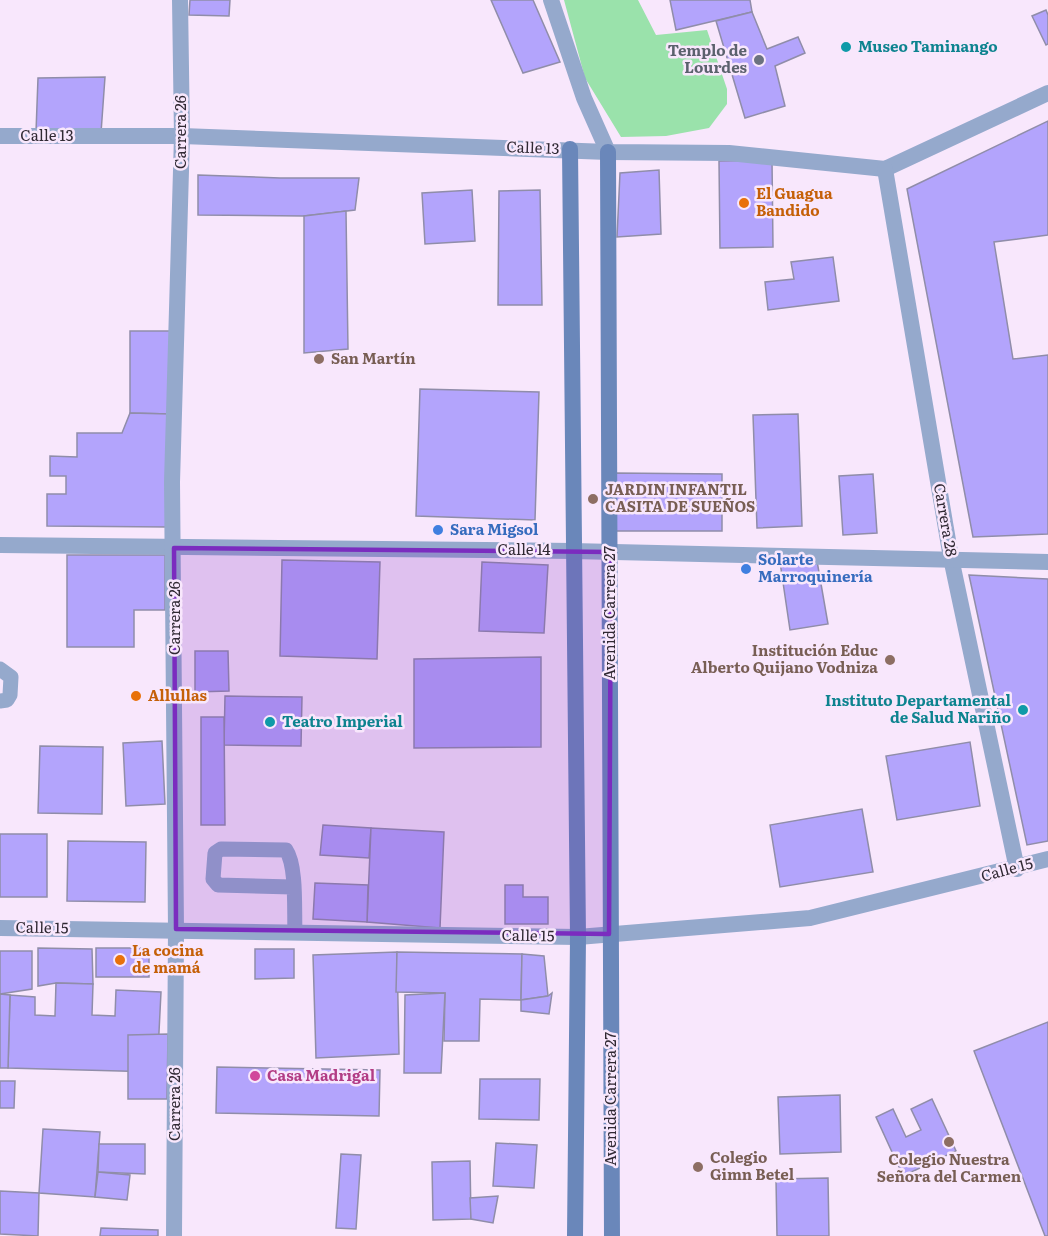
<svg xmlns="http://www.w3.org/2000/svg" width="1048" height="1236" viewBox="0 0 1048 1236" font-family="Literata,serif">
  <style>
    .green { fill: #9ae2ab }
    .building { fill: #b3a4fc; stroke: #908da9; stroke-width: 1.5 }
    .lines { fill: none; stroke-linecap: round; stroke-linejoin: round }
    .service { stroke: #95a9cc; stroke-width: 15 }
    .minor { stroke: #95a9cc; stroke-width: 16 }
    .tertiary { stroke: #95a9cc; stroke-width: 16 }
    .secondary { stroke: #6a87ba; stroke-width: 16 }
    .marked { fill: #7b2cbf; fill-opacity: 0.2; stroke: #7b2cbf; stroke-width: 4.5; stroke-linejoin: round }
    .culture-dot { fill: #0f9aa8; stroke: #f8e7fc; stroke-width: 2 }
    .worship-dot { fill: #6b7280; stroke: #f8e7fc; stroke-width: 2 }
    .food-dot { fill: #e8710a; stroke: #f8e7fc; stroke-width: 2 }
    .education-dot { fill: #8d6e63; stroke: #f8e7fc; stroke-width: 2 }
    .shop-dot { fill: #3f7fe0; stroke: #f8e7fc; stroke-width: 2 }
    .hotel-dot { fill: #d1479c; stroke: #f8e7fc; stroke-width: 2 }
    .labels { text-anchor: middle; stroke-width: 5; stroke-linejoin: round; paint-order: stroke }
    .culture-label { font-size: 15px; font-weight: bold; fill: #0d838f; stroke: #f8e7fc; text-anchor: start }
    .worship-label { font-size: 15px; font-weight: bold; fill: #5b616d; stroke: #f8e7fc; text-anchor: end }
    .street-label { font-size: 15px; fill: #302933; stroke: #f8e7fc }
    .food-label { font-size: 15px; font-weight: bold; fill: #c56008; stroke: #f8e7fc; text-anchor: start }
    .education-label { font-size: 15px; font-weight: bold; fill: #785e54; stroke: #f8e7fc; text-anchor: start }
    .shop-label { font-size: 15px; font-weight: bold; fill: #366cbe; stroke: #f8e7fc; text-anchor: start }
    .hotel-label { font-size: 15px; font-weight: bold; fill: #b23c85; stroke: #f8e7fc; text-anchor: start }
  </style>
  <rect width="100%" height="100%" fill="#f8e7fc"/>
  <path class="green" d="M564,0H638L656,35L707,30L727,89V104L709,128L666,136L621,137L585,78Z"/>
  <g class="building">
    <path d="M190,0H230L229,16L189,15Z"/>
    <path d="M491,0H533L560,62L523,73Z"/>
    <path d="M670,0H750L752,12L676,30Z"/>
    <path d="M1046,10L1048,15V44L1046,45L1032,16Z"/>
    <path d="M752,12L767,49L798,37L805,53L775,66L785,106L745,118L716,21Z"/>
    <path d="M105,77L101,133L36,132L38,78Z"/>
    <path d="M1048,121V235L994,242L1013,359L1048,355V534L973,537L907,189Z"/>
    <path d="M772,160L773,247L720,248L719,161Z"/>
    <path d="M659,170L661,234L617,237L620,173Z"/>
    <path d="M198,175L280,178H359L355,210L304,216L198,215Z"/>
    <path d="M472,190L475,241L425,244L422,193Z"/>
    <path d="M540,190L542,305H498L499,191Z"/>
    <path d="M346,211L348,349L304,353V216Z"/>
    <path d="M833,257L839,301L768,310L765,282L794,279L791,262Z"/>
    <path d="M130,331H171L170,414L130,413Z"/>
    <path d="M420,389L539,392L535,520L416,516Z"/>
    <path d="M130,413L170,414L168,527L47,526V494H66V476H50V456L77,457V433H122Z"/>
    <path d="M798,414L802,526L757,528L753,415Z"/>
    <path d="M615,473L722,474V531H615Z"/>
    <path d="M873,474L877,533L843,535L839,476Z"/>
    <path d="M67,555H165V610H134V647H67Z"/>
    <path d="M282,560L380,562L377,659L280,656Z"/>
    <path d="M817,561L828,624L790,630L780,562Z"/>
    <path d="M482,562L548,565L544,633L479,631Z"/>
    <path d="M969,575L1048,579V841L1027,845Z"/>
    <path d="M195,651H228L229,691L195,692Z"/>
    <path d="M541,657V747L414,748V659Z"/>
    <path d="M225,696L302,697L301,746L224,745Z"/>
    <path d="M201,717H224L225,825H201Z"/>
    <path d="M162,741L165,804L126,806L123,743Z"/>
    <path d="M970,742L980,806L897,820L886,756Z"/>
    <path d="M40,746L103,747L102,814L38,813Z"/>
    <path d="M862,809L873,872L780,887L770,825Z"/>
    <path d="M323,825L371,828L369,858L320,855Z"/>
    <path d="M371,828L444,832L440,928L367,922Z"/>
    <rect x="0" y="834" width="47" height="63"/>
    <path d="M68,841L146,842L145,902L67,901Z"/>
    <path d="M315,883L368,885L367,922L313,919Z"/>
    <path d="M505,885H523V897H548V924H505Z"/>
    <path d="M38,948L92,949L93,984L56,983L38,986Z"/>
    <rect x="96" y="948" width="53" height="29"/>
    <path d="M255,949H294V978L255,979Z"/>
    <path d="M0,951H32V989L0,994Z"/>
    <path d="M397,952L399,1054L316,1058L313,955Z"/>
    <path d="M397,952L522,954L521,1000L480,999L479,1041H444L445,993L396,992Z"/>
    <path d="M522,954L544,956L548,996L521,1000Z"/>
    <path d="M56,983L93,984L92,1015L115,1016L116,990L161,992L157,1072L8,1068L10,995L35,997V1015L55,1016Z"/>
    <path d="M445,993L441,1073H404L405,995Z"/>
    <path d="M552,993L549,1014L521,1011V1000L548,996Z"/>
    <path d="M0,994L10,995L8,1068H0Z"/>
    <path d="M1048,1022V1236H1045L974,1051Z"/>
    <path d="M168,1034L167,1099H128V1035Z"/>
    <path d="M217,1067L380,1070L379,1116L216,1113Z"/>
    <path d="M480,1079H540L539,1120L479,1119Z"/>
    <path d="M0,1081H15L14,1108H0Z"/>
    <path d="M840,1095L841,1152L780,1154L778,1097Z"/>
    <path d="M932,1099L956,1151L903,1176L876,1117L893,1109L906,1137L921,1130L911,1109Z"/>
    <path d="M43,1129L100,1132L95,1197L39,1193Z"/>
    <path d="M496,1143L537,1145L534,1188L493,1186Z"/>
    <path d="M99,1144H145V1174L98,1172Z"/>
    <path d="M341,1154L361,1155L356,1229L336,1228Z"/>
    <path d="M470,1161L471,1219L433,1220L432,1162Z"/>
    <path d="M98,1172L130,1175L127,1200L95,1197Z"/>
    <path d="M828,1178L829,1236H777L776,1179Z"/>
    <path d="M0,1191L39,1193L38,1236L0,1234Z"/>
    <path d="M498,1196L493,1223L471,1219L470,1198Z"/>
    <path d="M101,1228L158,1230V1236H100Z"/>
  </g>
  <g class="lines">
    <g class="service">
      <path d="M0,669L11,677L10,695L7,700L0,701"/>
      <path d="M292,887L218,885L213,879L215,853L221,849L286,850C297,866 294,911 295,932"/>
    </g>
    <g class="minor">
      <path d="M0,136H182L608,152L729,153L885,169L1048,93"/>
      <path d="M885,169L951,558L1017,869"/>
      <path d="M0,545L572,551L1048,562"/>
      <path d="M174,1236L176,929L172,482L182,136L180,0"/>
    </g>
    <g class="tertiary">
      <path d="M551,0L584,98L608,152"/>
      <path d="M0,928L578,937L810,918L1048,859"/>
    </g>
    <g class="secondary">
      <path d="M570,149L578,937L575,1236"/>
      <path d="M608,152L612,1236"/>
    </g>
  </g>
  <path class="marked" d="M174,548L611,552L609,934L176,929Z"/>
  <g class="culture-dot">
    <circle cx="846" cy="47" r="6"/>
    <circle cx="1023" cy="710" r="6"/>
    <circle cx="270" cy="722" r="6"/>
  </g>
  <circle class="worship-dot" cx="759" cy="60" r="6"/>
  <g class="food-dot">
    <circle cx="744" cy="203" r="6"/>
    <circle cx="136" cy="696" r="6"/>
    <circle cx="120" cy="960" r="6"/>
  </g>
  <g class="education-dot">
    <circle cx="319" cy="359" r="6"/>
    <circle cx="593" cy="499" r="6"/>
    <circle cx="890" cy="660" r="6"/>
    <circle cx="949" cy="1142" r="6"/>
    <circle cx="698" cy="1167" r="6"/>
  </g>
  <g class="shop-dot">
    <circle cx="438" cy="530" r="6"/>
    <circle cx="746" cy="569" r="6"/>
  </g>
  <circle class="hotel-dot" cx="255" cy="1076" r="6"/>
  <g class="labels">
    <g class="culture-label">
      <text x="858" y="52">Museo Taminango</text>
      <text x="1011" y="706" text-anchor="end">Instituto Departamental<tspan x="1011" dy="17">de Salud Nariño</tspan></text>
      <text x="282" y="727">Teatro Imperial</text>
    </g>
    <g class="worship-label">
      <text x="747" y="56">Templo de<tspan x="747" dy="17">Lourdes</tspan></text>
    </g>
    <g class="street-label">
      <text transform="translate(181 132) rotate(-90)" y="5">Carrera 26</text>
      <text x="47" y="141">Calle 13</text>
      <text transform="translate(533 148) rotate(2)" y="5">Calle 13</text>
      <text transform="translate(945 520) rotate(80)" y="5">Carrera 28</text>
      <text x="524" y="555">Calle 14</text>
      <text transform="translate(610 613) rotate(-90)" y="5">Avenida Carrera 27</text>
      <text transform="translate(175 618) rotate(-90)" y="5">Carrera 26</text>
      <text transform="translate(1007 870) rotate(-15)" y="5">Calle 15</text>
      <text transform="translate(42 928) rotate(1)" y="5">Calle 15</text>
      <text transform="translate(528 936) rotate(1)" y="5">Calle 15</text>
      <text transform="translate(611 1099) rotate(-90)" y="5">Avenida Carrera 27</text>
      <text transform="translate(175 1104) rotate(-90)" y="5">Carrera 26</text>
    </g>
    <g class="food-label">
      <text x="756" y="199">El Guagua<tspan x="756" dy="17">Bandido</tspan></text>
      <text x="148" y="701">Allullas</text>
      <text x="132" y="956">La cocina<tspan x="132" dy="17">de mamá</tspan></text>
    </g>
    <g class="education-label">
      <text x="331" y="364">San Martín</text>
      <text x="605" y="495">JARDIN INFANTIL<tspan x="605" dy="17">CASITA DE SUEÑOS</tspan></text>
      <text x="878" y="656" text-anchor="end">Institución Educ<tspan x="878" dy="17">Alberto Quijano Vodniza</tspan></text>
      <text x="710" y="1163">Colegio<tspan x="710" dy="17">Gimn Betel</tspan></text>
      <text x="949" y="1165" text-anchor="middle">Colegio Nuestra<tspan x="949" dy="17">Señora del Carmen</tspan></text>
    </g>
    <g class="shop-label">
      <text x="450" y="535">Sara Migsol</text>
      <text x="758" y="565">Solarte<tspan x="758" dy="17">Marroquinería</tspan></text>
    </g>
    <g class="hotel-label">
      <text x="267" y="1081">Casa Madrigal</text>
    </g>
  </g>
</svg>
